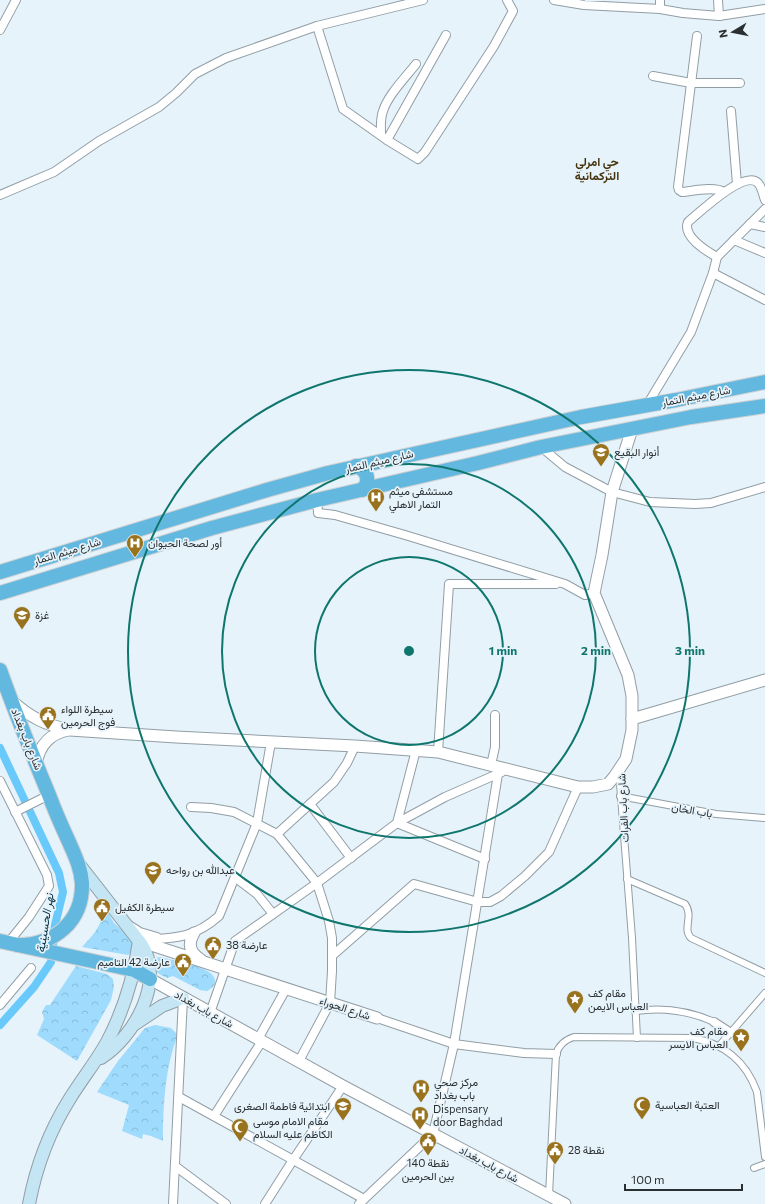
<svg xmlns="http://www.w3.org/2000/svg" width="765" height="1204" viewBox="0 0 765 1204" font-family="Commissioner,Vazirmatn,sans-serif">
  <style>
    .park { fill: url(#park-crowns) }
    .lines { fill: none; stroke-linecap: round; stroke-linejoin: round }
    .canal { stroke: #69c9fa; stroke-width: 8 }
    .pedestrian-casing { stroke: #929ea5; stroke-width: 8 }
    .minor-casing { stroke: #929ea5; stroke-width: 10 }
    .tertiary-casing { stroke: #929ea5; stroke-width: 13 }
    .secondary-casing { stroke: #929ea5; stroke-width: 14 }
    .trunk-casing { stroke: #d0d1d2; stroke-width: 16 }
    .pedestrian { stroke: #fff; stroke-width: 6 }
    .minor { stroke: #fff; stroke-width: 8 }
    .tertiary { stroke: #fff; stroke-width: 11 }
    .secondary { stroke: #c4e5f4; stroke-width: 12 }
    .trunk { stroke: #63b8e0; stroke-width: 14 }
    .ring { fill: none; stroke: #0f766e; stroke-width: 2 }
    .labels { text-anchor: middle; stroke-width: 3.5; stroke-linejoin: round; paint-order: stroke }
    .street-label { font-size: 11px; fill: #2a2f32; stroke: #e6f3fa }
    .poi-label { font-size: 11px; fill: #2a2f32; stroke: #e6f3fa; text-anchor: start }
    .neighbourhood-label { font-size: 12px; font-weight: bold; fill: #46330c; stroke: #e6f3fa }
    .water-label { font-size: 12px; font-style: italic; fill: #033043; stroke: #e6f3fa }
    .centre { fill: #0f766e; stroke: #e6f3fa; stroke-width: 2 }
    .ring-label { font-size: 12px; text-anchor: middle; font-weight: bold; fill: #0f766e; stroke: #e6f3fa; stroke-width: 3.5; stroke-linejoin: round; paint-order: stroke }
  </style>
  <defs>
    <pattern id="park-crowns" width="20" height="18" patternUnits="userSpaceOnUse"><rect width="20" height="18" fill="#9edbfc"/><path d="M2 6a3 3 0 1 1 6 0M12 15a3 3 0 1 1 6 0" fill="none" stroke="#88bcd8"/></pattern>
  </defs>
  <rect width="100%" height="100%" fill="#e6f3fa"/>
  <g class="park">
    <path d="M104,906L114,923L132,939L135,945L133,951L128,955L82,947C95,933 102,926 104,906Z"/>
    <path d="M160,957C172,960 216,967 215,981C215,986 211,989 207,991L200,990L173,976L167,978C157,973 155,973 153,961L156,958Z"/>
    <path d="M76,966L107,974L113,979L114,987L111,1000L77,1061L37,1035L44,1019L42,1012L46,1005H50Z"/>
    <path d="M155,1025L171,1028L178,1035C165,1066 163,1107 163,1141L151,1136L143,1134L142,1139L122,1131L129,1105L97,1092L118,1061L145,1028Z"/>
  </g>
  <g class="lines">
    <path class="canal" d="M0,748L59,873L63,892L55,925L51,962L34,987L0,1025"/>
    <defs>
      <g id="pedestrian">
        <path d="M619,771L632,938L637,1038"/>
        <path d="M620,796L716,814L765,818"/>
        <path d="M627,879L685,904C694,916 682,929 691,938L765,973"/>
        <path d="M635,1011C663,1007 688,1010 714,1022"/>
        <path d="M719,1046L765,993"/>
        <path d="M754,1168L765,1164"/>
        <path d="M549,1195L556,1054C559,1045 564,1040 574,1037L692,1038C723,1043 746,1061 757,1092L765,1157"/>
      </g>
      <g id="minor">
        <path d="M554,0L584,5L660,9L683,13L719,16L765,9"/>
        <path d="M718,0L719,16"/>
        <path d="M660,9V0"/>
        <path d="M317,26L343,109L387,140L418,159L425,152L494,46L513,11L507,0"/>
        <path d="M0,30L16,0"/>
        <path d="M697,36L678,187L679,190L682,192C693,191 714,186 724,192"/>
        <path d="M653,76L691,83H740"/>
        <path d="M731,111L737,184"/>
        <path d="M381,135C381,127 380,119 383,111C388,95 405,78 416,64"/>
        <path d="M387,140L446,35"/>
        <path d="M0,195L54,172L99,141L159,107L176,93L195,74L226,58L317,26L423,0"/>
        <path d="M750,224L765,227"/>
        <path d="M734,240L765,253"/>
        <path d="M717,257C706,251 682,236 688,222C698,214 744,169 758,183C762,187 763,195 765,200"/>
        <path d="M713,273L765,300"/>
        <path d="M647,405L691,332L713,273L717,257L765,209"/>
        <path d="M541,447L565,467L612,492L650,502L695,504L711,503L765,487"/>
        <path d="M317,500L318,513L335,515L405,535L565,584L585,595L594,593"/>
        <path d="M416,750L397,823L485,859"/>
        <path d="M438,752L449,584H556"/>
        <path d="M491,765L495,747V715"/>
        <path d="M0,781L47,875L49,886L29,917L8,943"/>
        <path d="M310,804L351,858"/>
        <path d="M191,807L211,808L234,812L277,834L317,883L329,921L332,938V971L330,1003L299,1061"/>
        <path d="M15,812L49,795"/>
        <path d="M277,834L334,782L347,763L355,746"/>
        <path d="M236,878L257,894L273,914"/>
        <path d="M129,925L140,932L157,937"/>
        <path d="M141,940C174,938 193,939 219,916L257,823L271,742"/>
        <path d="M333,955L414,884L478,902H490L501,896L525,876L549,852L578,787"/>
        <path d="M0,1005L31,968"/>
        <path d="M210,1013L235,941L317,883L397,823L445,797L502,772"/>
        <path d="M377,1018L454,1044L524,1053L556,1054"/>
        <path d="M714,1022L731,1033"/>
        <path d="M258,1039L286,989"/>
        <path d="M179,1097L364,1199"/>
        <path d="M214,1116L262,1041"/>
        <path d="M175,1166L226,1204"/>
        <path d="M173,1204L183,998"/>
        <path d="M265,1204L293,1160L343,1086"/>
        <path d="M359,1204L433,1134L454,1044L498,774"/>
      </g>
      <g id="tertiary">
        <path d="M12,701C31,718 46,725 70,730L176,737L355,746L438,752L578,787H593L608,784L614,777L626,759L632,730V696L628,675L594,593L602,555L612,492L632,429"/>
        <path d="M632,719L765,680"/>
        <path d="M36,763C40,745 49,734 68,730"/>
        <path d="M194,933C187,945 190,952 201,960"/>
        <path d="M139,941L377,1018"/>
        <path d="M150,979L343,1086L565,1204"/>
      </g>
      <g id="secondary">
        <path d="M78,863L142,945C165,982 134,1037 101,1058"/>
        <path d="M135,1024L162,1006L183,998"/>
        <path d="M29,1204C36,1167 49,1132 69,1100C81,1080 96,1062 107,1042C124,1010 134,976 139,941"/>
      </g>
      <g id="trunk">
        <path d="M356,466C368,470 371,482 362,490"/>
        <path d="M0,572L267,490L328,473L581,417L676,400L765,382"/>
        <path d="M0,593L212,528L317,500L478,463L541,447L691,417L765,406"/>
        <path d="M0,670C15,712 32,754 49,795C55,811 62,827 69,842C75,856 81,868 82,883C83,921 55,945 18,945"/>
        <path d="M0,941L134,970L150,979"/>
      </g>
    </defs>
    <use href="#pedestrian" class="pedestrian-casing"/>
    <use href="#minor" class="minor-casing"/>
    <use href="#tertiary" class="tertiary-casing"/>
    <use href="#secondary" class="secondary-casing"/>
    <use href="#trunk" class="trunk-casing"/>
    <use href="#pedestrian" class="pedestrian"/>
    <use href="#minor" class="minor"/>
    <use href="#tertiary" class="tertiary"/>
    <use href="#secondary" class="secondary"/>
    <use href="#trunk" class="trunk"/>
  </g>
  <g class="ring">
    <circle cx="409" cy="651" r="94"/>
    <circle cx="409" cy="651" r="187"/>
    <circle cx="409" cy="651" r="281"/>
  </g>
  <defs>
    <symbol id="school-pin" viewBox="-11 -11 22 30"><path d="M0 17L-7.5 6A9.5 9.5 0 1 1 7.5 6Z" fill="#98721d" stroke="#e6f3fa"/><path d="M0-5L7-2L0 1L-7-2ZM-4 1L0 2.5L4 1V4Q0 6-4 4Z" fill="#fff"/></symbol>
    <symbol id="hospital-pin" viewBox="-11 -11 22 30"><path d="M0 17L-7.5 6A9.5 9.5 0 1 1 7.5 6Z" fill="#98721d" stroke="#e6f3fa"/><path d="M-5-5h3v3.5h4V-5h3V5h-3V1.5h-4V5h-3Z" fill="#fff"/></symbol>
    <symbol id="civic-pin" viewBox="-11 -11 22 30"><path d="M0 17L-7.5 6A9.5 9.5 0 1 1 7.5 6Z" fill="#98721d" stroke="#e6f3fa"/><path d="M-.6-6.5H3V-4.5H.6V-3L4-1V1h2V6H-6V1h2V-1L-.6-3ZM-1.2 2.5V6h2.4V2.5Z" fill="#fff"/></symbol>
    <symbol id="sight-pin" viewBox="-11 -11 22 30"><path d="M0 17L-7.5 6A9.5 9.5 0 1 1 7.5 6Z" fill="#98721d" stroke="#e6f3fa"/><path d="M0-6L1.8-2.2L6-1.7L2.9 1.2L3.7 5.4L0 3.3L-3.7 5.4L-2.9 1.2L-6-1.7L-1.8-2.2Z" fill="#fff"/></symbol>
    <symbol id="mosque-pin" viewBox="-11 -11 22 30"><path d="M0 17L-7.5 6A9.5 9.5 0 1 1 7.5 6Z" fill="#98721d" stroke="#e6f3fa"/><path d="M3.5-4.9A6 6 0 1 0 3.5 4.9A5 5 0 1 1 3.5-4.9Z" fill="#fff"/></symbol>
  </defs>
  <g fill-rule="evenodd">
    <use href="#school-pin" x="591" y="442" width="20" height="27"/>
    <use href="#hospital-pin" x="366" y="487" width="20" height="27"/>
    <use href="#hospital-pin" x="125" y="533" width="20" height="27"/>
    <use href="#school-pin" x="12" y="605" width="20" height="27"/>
    <use href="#civic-pin" x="38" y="705" width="20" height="27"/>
    <use href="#school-pin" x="143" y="860" width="20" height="27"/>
    <use href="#civic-pin" x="92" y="897" width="20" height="27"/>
    <use href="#civic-pin" x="203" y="935" width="20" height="27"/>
    <use href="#civic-pin" x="173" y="952" width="20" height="27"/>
    <use href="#sight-pin" x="565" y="989" width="20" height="27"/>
    <use href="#sight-pin" x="731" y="1027" width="20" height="27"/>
    <use href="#hospital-pin" x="411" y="1078" width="20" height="27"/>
    <use href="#mosque-pin" x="632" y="1095" width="20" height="27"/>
    <use href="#school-pin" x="333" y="1096" width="20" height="27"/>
    <use href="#hospital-pin" x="410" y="1105" width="20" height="27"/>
    <use href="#mosque-pin" x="230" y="1117" width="20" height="27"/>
    <use href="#civic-pin" x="418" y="1131" width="20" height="27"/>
    <use href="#civic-pin" x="545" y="1140" width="20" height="27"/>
  </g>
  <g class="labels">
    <g class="street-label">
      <text transform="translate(696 396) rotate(-11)" y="4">شارع ميثم التمار</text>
      <text transform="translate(379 461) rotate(-13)" y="4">شارع ميثم التمار</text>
      <text transform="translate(67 551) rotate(-17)" y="4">شارع ميثم التمار</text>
      <text transform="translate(27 739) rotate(68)" y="4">شارع باب بغداد</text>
      <text transform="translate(623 808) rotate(-93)" y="4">شارع باب الفرات</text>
      <text transform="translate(692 810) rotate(10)" y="4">باب الخان</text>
      <text transform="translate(345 1008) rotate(18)" y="4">شارع الحوراء</text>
      <text transform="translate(204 1009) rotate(29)" y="4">شارع باب بغداد</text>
      <text transform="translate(489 1164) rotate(28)" y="4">شارع باب بغداد</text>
    </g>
    <g class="poi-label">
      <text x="614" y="456">أنوار البقيع</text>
      <text x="389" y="495">مستشفى ميثم<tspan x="389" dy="13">التمار الاهلي</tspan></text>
      <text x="148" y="547">أور لصحة الحيوان</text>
      <text x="35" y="619">غزة</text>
      <text x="61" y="713">سيطرة اللواء<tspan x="61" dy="13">فوج الحرمين</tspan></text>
      <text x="166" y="874">عبدالله بن رواحه</text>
      <text x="115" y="911">سيطرة الكفيل</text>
      <text x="226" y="949">عارضة 38</text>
      <text x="170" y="966" text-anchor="end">عارضة 42 التاميم</text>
      <text x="588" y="997">مقام كف<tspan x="588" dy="13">العباس الايمن</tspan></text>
      <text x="728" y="1035" text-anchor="end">مقام كف<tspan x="728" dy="13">العباس الايسر</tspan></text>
      <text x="434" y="1086">مركز صحي<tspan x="434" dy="13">باب بغداد</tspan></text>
      <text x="655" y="1109">العتبة العباسية</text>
      <text x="330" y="1110" text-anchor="end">ابتدائية فاطمة الصغرى</text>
      <text x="433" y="1113">Dispensary<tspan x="433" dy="13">door Baghdad</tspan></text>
      <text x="253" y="1125">مقام الامام موسى<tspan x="253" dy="13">الكاظم عليه السلام</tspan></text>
      <text x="568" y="1154">نقطة 28</text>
      <text x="428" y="1167" text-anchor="middle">نقطة 140<tspan x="428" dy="13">بين الحرمين</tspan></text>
    </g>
    <g class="neighbourhood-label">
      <text x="597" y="166">حي امرلي<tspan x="597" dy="14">التركمانية</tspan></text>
    </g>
    <g class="water-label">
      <text transform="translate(45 923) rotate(-81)" y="4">نهر الحسينية</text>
    </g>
  </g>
  <circle cx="409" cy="651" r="6" class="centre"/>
  <g class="ring-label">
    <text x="503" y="655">1 min</text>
    <text x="596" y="655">2 min</text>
    <text x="690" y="655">3 min</text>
  </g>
  <g transform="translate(733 32) rotate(260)" stroke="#e6f3fa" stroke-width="3" paint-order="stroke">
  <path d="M0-3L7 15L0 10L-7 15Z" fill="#2a2f32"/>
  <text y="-6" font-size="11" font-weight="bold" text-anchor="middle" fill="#2a2f32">N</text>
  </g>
  <path d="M625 1184v6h117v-6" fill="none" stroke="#2a2f32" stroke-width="2"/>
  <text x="631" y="1184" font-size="12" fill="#2a2f32" stroke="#e6f3fa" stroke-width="3" paint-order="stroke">100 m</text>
</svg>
